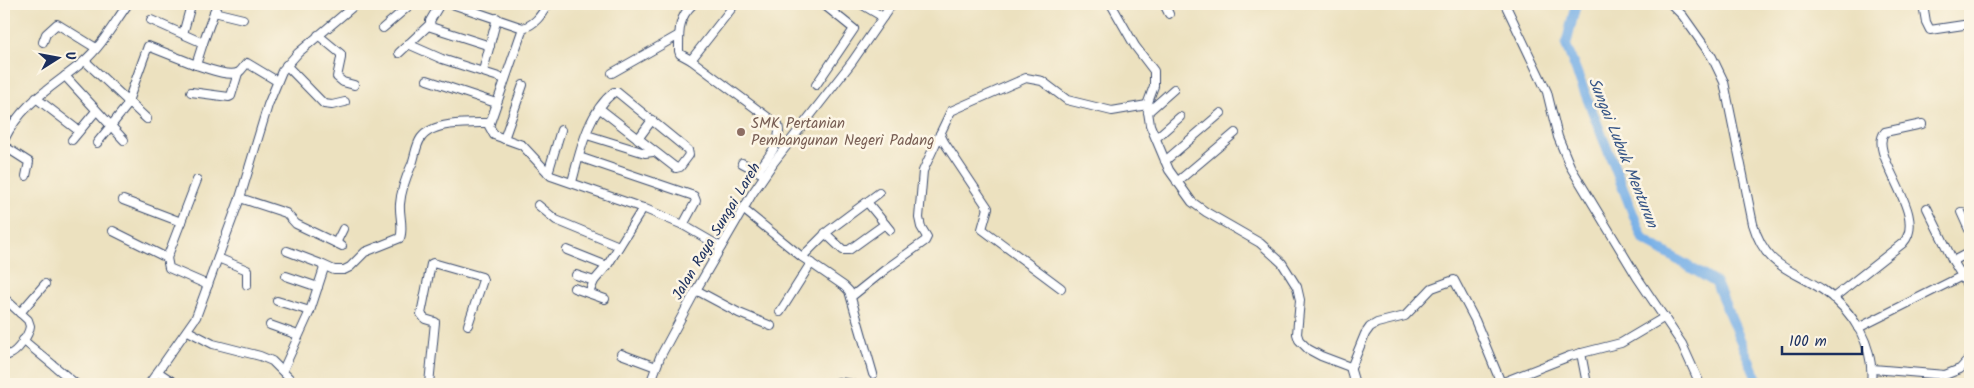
<svg xmlns="http://www.w3.org/2000/svg" width="1974" height="388" viewBox="0 0 1974 388" font-family="Kalam,sans-serif">
  <style>
    .lines { fill: none; stroke-linecap: round; stroke-linejoin: round }
    .river { stroke: #78b0e7; stroke-width: 10 }
    .minor-casing { stroke: #3a4a6d; stroke-width: 10 }
    .minor { stroke: #fff; stroke-width: 8 }
    .education-dot { fill: #8d6e63; stroke: #fcf5e5; stroke-width: 2 }
    .labels { text-anchor: middle; stroke-width: 5; stroke-linejoin: round; paint-order: stroke }
    .education-label { font-size: 15px; fill: #785e54; stroke: #fcf5e5; text-anchor: start }
    .street-label { font-size: 15px; fill: #1b2f5e; stroke: #fcf5e5 }
    .water-label { font-size: 16px; font-style: italic; fill: #375687; stroke: #fcf5e5 }
  </style>
  <rect width="100%" height="100%" fill="#fcf5e5"/>
  <filter id="ink" filterUnits="userSpaceOnUse"><feTurbulence type="fractalNoise" baseFrequency=".02" numOctaves="2"/><feDisplacementMap in="SourceGraphic" scale="10" xChannelSelector="R" yChannelSelector="G"/><feConvolveMatrix kernelMatrix="1 2 1 2 8 2 1 2 1" color-interpolation-filters="sRGB"/></filter>
  <filter id="wash" filterUnits="userSpaceOnUse"><feTurbulence type="fractalNoise" baseFrequency=".0096" numOctaves="4" result="noise"/><feDisplacementMap in="SourceGraphic" scale="20" xChannelSelector="R" yChannelSelector="G"/><feGaussianBlur stdDeviation="1.12" result="paint"/><feColorMatrix in="noise" values="0 0 0 0 0 0 0 0 0 0 0 0 0 0 0 0 0 1.4 0 .05"/><feComposite in="paint" operator="in"/></filter>
  <g filter="url(#wash)">
    <rect width="100%" height="100%" fill="#ece1bf"/>
    <g class="lines">
      <path class="river" d="M1576,4L1566,45L1643,239L1716,283L1759,384"/>
    </g>
  </g>
  <g filter="url(#ink)">
    <g class="lines">
      <defs>
        <g id="minor">
          <path d="M440,4L430,21L431,27L490,46"/>
          <path d="M452,4L523,28C536,24 541,15 548,4"/>
          <path d="M693,4C678,18 679,31 679,51L680,54L691,60L735,4"/>
          <path d="M861,4L883,17"/>
          <path d="M933,4H934"/>
          <path d="M1111,4L1135,46L1154,71V86L1147,105L1150,125L1169,170L1192,202L1206,212L1260,243L1282,263L1297,287L1300,300L1297,334L1299,340L1308,349L1321,356L1350,367L1355,384"/>
          <path d="M1164,4L1169,14"/>
          <path d="M1505,4L1547,92L1558,137L1570,166L1637,277L1682,344L1700,384"/>
          <path d="M1671,4L1683,16L1712,57L1724,82L1753,224C1766,268 1790,268 1823,290C1854,311 1875,347 1871,384"/>
          <path d="M1923,4L1926,22L1930,30L1970,24"/>
          <path d="M214,12L243,19"/>
          <path d="M383,28L411,4"/>
          <path d="M523,28L489,126L494,135L522,145L551,176L643,208L683,225L721,247"/>
          <path d="M183,34L191,5L194,4"/>
          <path d="M318,35L341,54V58L337,77L343,82L354,85"/>
          <path d="M43,42L46,34L57,24L96,48"/>
          <path d="M203,43L217,4"/>
          <path d="M408,44L442,59L505,79"/>
          <path d="M399,53L429,25"/>
          <path d="M691,60L778,125C783,142 767,158 758,171"/>
          <path d="M85,61L147,119"/>
          <path d="M196,65C206,68 230,78 239,72C242,70 244,66 247,63L277,81"/>
          <path d="M286,65L324,104L332,105L345,102"/>
          <path d="M483,71L497,18"/>
          <path d="M612,73L679,35"/>
          <path d="M65,76L124,140"/>
          <path d="M427,80L496,103"/>
          <path d="M816,85L854,29L823,4"/>
          <path d="M191,92L229,97L231,96L238,73"/>
          <path d="M36,98L79,131"/>
          <path d="M1148,112L1174,89"/>
          <path d="M587,135L645,153L653,152"/>
          <path d="M1156,138L1180,117"/>
          <path d="M504,139L523,85"/>
          <path d="M638,139L652,120"/>
          <path d="M4,140C22,102 53,87 83,62C102,46 114,23 128,4"/>
          <path d="M72,140L96,111"/>
          <path d="M97,143L126,107L148,46L196,65L203,43L151,20"/>
          <path d="M4,146L29,162L26,176"/>
          <path d="M579,157L694,196L696,201L683,225"/>
          <path d="M1165,161L1221,113"/>
          <path d="M742,163L761,173"/>
          <path d="M548,173L561,130"/>
          <path d="M572,182C580,152 588,112 614,92H617L688,150L689,155L680,167L676,168L599,108"/>
          <path d="M1177,182L1235,133"/>
          <path d="M240,198L286,213L296,224L342,246"/>
          <path d="M123,200L181,222"/>
          <path d="M867,202L890,230"/>
          <path d="M538,205L556,220L619,246"/>
          <path d="M1927,208L1953,261"/>
          <path d="M743,209L802,257L844,286L849,291L873,374"/>
          <path d="M1961,212L1970,232"/>
          <path d="M113,231L167,258L169,268L208,285"/>
          <path d="M825,233L843,250H849L885,224"/>
          <path d="M336,243L343,229"/>
          <path d="M567,250L607,266"/>
          <path d="M802,257L828,231L879,193"/>
          <path d="M167,258L197,180"/>
          <path d="M218,258L247,270V285"/>
          <path d="M323,265L334,270H344L350,267L365,252L400,238C404,228 399,215 400,204C401,190 406,177 412,164C415,156 416,145 421,138C433,121 472,123 490,123"/>
          <path d="M576,275L594,281"/>
          <path d="M286,276L318,287"/>
          <path d="M1962,276L1969,289"/>
          <path d="M574,288L605,299"/>
          <path d="M1061,288L982,229L988,208L944,142L940,134L951,111L1026,78L1042,81L1067,100L1112,111L1147,105"/>
          <path d="M696,290L739,313L771,326"/>
          <path d="M589,293L594,281L607,266L643,208"/>
          <path d="M851,297L886,269L925,241L927,237L921,227L919,218L923,171L940,134"/>
          <path d="M4,298L28,320L30,326C29,335 17,353 8,355L4,352"/>
          <path d="M1833,298L1903,243C1930,215 1866,153 1885,132L1922,124"/>
          <path d="M277,301L310,311"/>
          <path d="M780,312L811,263"/>
          <path d="M20,313L45,284"/>
          <path d="M270,325L298,335"/>
          <path d="M1858,328L1962,276L1953,261L1970,252"/>
          <path d="M188,331L213,344L260,356L272,361L295,384"/>
          <path d="M23,340L76,384"/>
          <path d="M1581,353L1587,384"/>
          <path d="M621,354L656,367"/>
          <path d="M1351,368L1365,334L1370,327L1377,323L1405,316L1432,288L1454,280L1475,320L1501,383L1570,356L1621,343L1665,317"/>
          <path d="M1873,369L1945,375L1960,369L1970,358"/>
          <path d="M283,370L310,311L324,268L321,264L287,251"/>
          <path d="M158,372L176,384"/>
          <path d="M4,382L7,384"/>
          <path d="M149,384L196,317L240,198L268,105L282,71L298,53L356,4"/>
          <path d="M429,384L435,322L425,319L421,314L431,264L433,263L482,277L483,280L468,325"/>
          <path d="M650,384L660,357L695,292L752,194L774,162L852,62L892,4"/>
          <path d="M833,384L839,382L852,384"/>
        </g>
      </defs>
      <use href="#minor" class="minor-casing"/>
      <use href="#minor" class="minor"/>
    </g>
  </g>
  <circle class="education-dot" cx="741" cy="132" r="5"/>
  <g class="labels">
    <g class="education-label">
      <text x="751" y="128">SMK Pertanian<tspan x="751" dy="17">Pembangunan Negeri Padang</tspan></text>
    </g>
    <g class="street-label">
      <text transform="translate(716 231) rotate(-59)" y="5">Jalan Raya Sungai Lareh</text>
    </g>
    <g class="water-label">
      <text transform="translate(1624 152) rotate(68)" y="6">Sungai Lubuk Menturun</text>
    </g>
  </g>
  <rect width="1974" height="388" fill="none" stroke="#fcf5e5" stroke-width="20"/>
  <g transform="translate(58 58) rotate(79)" stroke="#fcf5e5" stroke-width="4" paint-order="stroke">
  <path d="M0-4L9 19L0 12L-9 19Z" fill="#1b2f5e"/>
  <text y="-8" font-size="14" font-weight="bold" text-anchor="middle" fill="#1b2f5e">U</text>
  </g>
  <path d="M1782 346v8h80v-8" fill="none" stroke="#1b2f5e" stroke-width="2.5"/>
  <text x="1789" y="346" font-size="15" fill="#1b2f5e" stroke="#fcf5e5" stroke-width="4" paint-order="stroke">100 m</text>
</svg>
